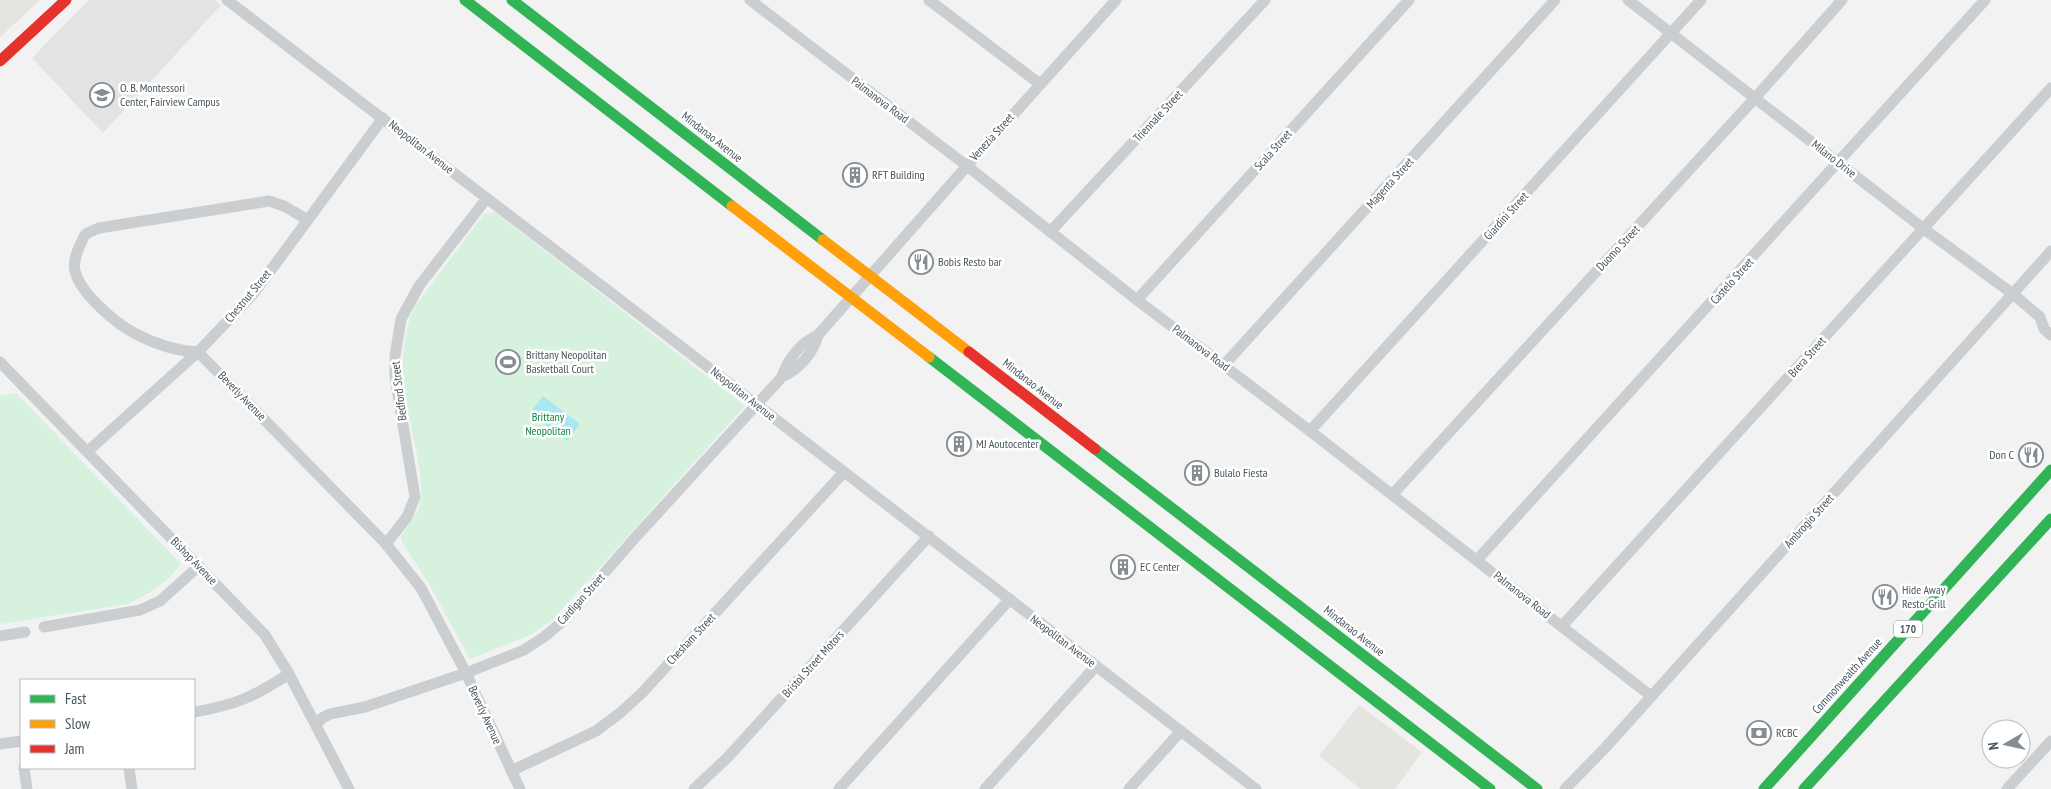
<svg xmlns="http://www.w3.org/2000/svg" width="2051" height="789" viewBox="0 0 2051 789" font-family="'PT Sans Narrow',sans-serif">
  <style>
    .commercial { fill: #e6e4e0 }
    .education { fill: #e4e3e4 }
    .green { fill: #d6f1de }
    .water { fill: #aae8f1 }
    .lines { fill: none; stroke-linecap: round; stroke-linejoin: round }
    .street { stroke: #cbced0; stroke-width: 11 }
    .fast { stroke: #30b455; stroke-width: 11 }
    .slow { stroke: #ff9f0a; stroke-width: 11 }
    .jam { stroke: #e5322d; stroke-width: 11 }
    .labels { text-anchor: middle; stroke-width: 5; stroke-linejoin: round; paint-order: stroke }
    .shield { fill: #fff; stroke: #7f898f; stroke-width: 1 }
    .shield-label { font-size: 11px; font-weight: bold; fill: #48565f }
    .poi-label { font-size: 12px; fill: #48565f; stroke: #fff; text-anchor: start }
    .street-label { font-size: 12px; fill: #48565f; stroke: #fff }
    .park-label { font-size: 12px; fill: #148543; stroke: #fff }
  </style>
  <rect width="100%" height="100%" fill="#f2f2f2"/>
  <g class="commercial">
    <path d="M0,0H40L0,37Z"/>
    <path d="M1359,705L1422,752L1395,789H1361L1319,756Z"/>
  </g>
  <path class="education" d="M89,0H214L221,5L103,133L32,58Z"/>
  <g class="green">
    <path d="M495,212L745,406L554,618L532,634L470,659L428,582L402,542L401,536C407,527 418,515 420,503C423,486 419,466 416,450C406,401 393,354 415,306L484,214Z"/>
    <path d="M16,393L181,564L168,579L150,592L128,604L0,624V396Z"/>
  </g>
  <path class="water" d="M543,396L580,424L567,441L530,413Z"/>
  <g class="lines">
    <g class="street">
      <path d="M227,0L661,331L1256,789"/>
      <path d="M750,0L967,166L1137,300L1310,431L1651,696"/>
      <path d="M929,0L1040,84"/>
      <path d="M1628,0L1924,229L2013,294L2040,317L2044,329L2051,335"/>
      <path d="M308,220L284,206L269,201L99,228C95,230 88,232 85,235C83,237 82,242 80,245C76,254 73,262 75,271C80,293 116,324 136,334C155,344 177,351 198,352L386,544L421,588L466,673L520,789"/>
      <path d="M1050,232L1265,0"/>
      <path d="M1137,300L1409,0"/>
      <path d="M0,362L265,635L289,674L349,789"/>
      <path d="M1224,365L1555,0"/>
      <path d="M782,377C787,360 801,342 818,335"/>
      <path d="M1310,431L1701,0"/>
      <path d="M88,451L198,352L254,293L383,118"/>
      <path d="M1392,495L1755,98L1842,0"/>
      <path d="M386,544L407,517L415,497L395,377V356L401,319L419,286L487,198"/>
      <path d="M1477,560L1985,0"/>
      <path d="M1562,626L2051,88"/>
      <path d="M44,627L140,610L160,601L199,566"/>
      <path d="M0,636L25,632"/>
      <path d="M194,712C236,705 253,697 289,674"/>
      <path d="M316,725L322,718L330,714L365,707L466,673L524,650L544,637L563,621L633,540L782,377C798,370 814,353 818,335L967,166L1116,0"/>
      <path d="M0,744L21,741"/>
      <path d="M24,768L27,789"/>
      <path d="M129,768L132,789"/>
      <path d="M511,771L596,731L620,713L642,693L844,472"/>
      <path d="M694,789L727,758L929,536"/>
      <path d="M839,789L1010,599"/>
      <path d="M985,789L1096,666"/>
      <path d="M1129,789L1181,731"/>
      <path d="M1565,789L1606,747L2051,251"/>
      <path d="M2007,789L2051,741"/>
    </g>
    <g class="fast">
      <path d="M465,0L732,206"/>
      <path d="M512,0L823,240"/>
      <path d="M929,357L1490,789"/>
      <path d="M1095,449L1537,789"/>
      <path d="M1764,789L2051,470"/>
      <path d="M1804,789L2051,519"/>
    </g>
    <g class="slow">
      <path d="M732,206L929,357"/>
      <path d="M823,240L969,352"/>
    </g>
    <g class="jam">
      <path d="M0,61L66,0"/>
      <path d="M969,352L1095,449"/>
    </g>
  </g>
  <defs>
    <symbol id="school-ring" viewBox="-11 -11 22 22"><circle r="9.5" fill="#fff" stroke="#848d92" stroke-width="1.5"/><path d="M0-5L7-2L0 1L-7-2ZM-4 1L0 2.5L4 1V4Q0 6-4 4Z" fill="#848d92"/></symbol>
    <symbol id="building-ring" viewBox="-11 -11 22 22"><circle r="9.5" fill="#fff" stroke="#848d92" stroke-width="1.5"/><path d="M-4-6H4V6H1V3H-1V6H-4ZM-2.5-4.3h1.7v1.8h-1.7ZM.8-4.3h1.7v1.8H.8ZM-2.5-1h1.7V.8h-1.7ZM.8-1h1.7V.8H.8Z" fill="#848d92"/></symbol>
    <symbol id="restaurant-ring" viewBox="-11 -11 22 22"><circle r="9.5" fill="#fff" stroke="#848d92" stroke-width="1.5"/><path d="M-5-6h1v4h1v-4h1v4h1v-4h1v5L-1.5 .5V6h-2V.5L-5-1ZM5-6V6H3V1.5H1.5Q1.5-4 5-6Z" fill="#848d92"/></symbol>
    <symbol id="stadium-ring" viewBox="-11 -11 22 22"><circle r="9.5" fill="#fff" stroke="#848d92" stroke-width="1.5"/><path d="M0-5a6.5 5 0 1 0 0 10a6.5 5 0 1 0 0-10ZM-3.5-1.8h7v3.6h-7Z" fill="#848d92"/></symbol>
    <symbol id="bank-ring" viewBox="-11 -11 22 22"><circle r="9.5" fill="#fff" stroke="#848d92" stroke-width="1.5"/><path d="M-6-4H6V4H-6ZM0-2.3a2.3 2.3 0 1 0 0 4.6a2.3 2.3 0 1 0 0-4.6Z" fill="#848d92"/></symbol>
  </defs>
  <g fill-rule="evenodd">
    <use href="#school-ring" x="88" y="81" width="28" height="28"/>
    <use href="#building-ring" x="841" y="161" width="28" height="28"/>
    <use href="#restaurant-ring" x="907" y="248" width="28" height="28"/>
    <use href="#stadium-ring" x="494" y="348" width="28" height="28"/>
    <use href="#building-ring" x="945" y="430" width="28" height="28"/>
    <use href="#restaurant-ring" x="2017" y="441" width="28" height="28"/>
    <use href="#building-ring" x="1183" y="459" width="28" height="28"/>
    <use href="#building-ring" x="1109" y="553" width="28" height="28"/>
    <use href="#restaurant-ring" x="1871" y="583" width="28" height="28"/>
    <use href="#bank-ring" x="1745" y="719" width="28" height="28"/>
  </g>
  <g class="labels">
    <rect class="shield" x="1894" y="620.5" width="28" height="17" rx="4"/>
    <g class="shield-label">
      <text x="1908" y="633">170</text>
    </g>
    <g class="poi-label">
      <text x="120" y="92">O. B. Montessori<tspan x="120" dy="14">Center, Fairview Campus</tspan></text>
      <text x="872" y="179">RFT Building</text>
      <text x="938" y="266">Bobis Resto bar</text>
      <text x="526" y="359">Brittany Neopolitan<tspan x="526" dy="14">Basketball Court</tspan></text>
      <text x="976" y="448">MJ Aoutocenter</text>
      <text x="2014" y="459" text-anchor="end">Don C</text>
      <text x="1214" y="477">Bulalo Fiesta</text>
      <text x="1140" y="571">EC Center</text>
      <text x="1902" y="594">Hide Away<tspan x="1902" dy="14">Resto-Grill</tspan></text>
      <text x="1776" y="737">RCBC</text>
    </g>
    <g class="street-label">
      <text transform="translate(880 100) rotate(37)" y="4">Palmanova Road</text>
      <text transform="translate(1158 116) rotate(-47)" y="4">Triennale Street</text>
      <text transform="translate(712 137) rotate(38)" y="4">Mindanao Avenue</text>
      <text transform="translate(992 137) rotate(-48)" y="4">Venezia Street</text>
      <text transform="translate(421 147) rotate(38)" y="4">Neopolitan Avenue</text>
      <text transform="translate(1273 150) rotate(-48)" y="4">Scala Street</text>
      <text transform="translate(1834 159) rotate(38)" y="4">Milano Drive</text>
      <text transform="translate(1390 183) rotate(-48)" y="4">Magenta Street</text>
      <text transform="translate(1506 216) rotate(-48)" y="4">Giardini Street</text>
      <text transform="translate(1618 248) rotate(-47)" y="4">Duomo Street</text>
      <text transform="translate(1732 281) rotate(-48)" y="4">Castelo Street</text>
      <text transform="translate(248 296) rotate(-50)" y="4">Chestnut Street</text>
      <text transform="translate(1201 348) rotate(37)" y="4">Palmanova Road</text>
      <text transform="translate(1807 357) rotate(-48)" y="4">Brera Street</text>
      <text transform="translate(1033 384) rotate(38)" y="4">Mindanao Avenue</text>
      <text transform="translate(399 391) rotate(-97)" y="4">Bedford Street</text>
      <text transform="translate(743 394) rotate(38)" y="4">Neopolitan Avenue</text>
      <text transform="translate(242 396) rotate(46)" y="4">Beverly Avenue</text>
      <text transform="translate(1809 521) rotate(-48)" y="4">Ambrogio Street</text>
      <text transform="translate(194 561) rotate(46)" y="4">Bishop Avenue</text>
      <text transform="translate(1522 595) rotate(38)" y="4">Palmanova Road</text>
      <text transform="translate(581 599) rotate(-48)" y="4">Cardigan Street</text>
      <text transform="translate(1354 631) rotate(38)" y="4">Mindanao Avenue</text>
      <text transform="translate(691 639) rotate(-47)" y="4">Chesham Street</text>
      <text transform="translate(1063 641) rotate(37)" y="4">Neopolitan Avenue</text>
      <text transform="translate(813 664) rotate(-48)" y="4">Bristol Street Motors</text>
      <text transform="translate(1847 676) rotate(-48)" y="4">Commonwealth Avenue</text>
      <text transform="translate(485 715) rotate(65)" y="4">Beverly Avenue</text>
    </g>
    <g class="park-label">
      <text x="548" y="421">Brittany<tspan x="548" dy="14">Neopolitan</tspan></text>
    </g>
  </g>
  <rect x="20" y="679" width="175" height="90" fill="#ffffff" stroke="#b6bbbf"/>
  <rect x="30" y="695" width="25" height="8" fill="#30b455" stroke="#b6bbbf"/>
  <text x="65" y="704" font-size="15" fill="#48565f">Fast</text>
  <rect x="30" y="720" width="25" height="8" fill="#ff9f0a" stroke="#b6bbbf"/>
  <text x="65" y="729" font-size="15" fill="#48565f">Slow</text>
  <rect x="30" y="745" width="25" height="8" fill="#e5322d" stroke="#b6bbbf"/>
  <text x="65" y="754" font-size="15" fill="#48565f">Jam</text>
  <g transform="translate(2006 744) rotate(261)"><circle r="24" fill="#ffffff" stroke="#b6bbbf"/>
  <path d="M0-4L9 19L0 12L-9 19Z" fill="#848d92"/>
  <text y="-8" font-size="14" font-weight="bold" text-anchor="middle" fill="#48565f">N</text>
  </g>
</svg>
